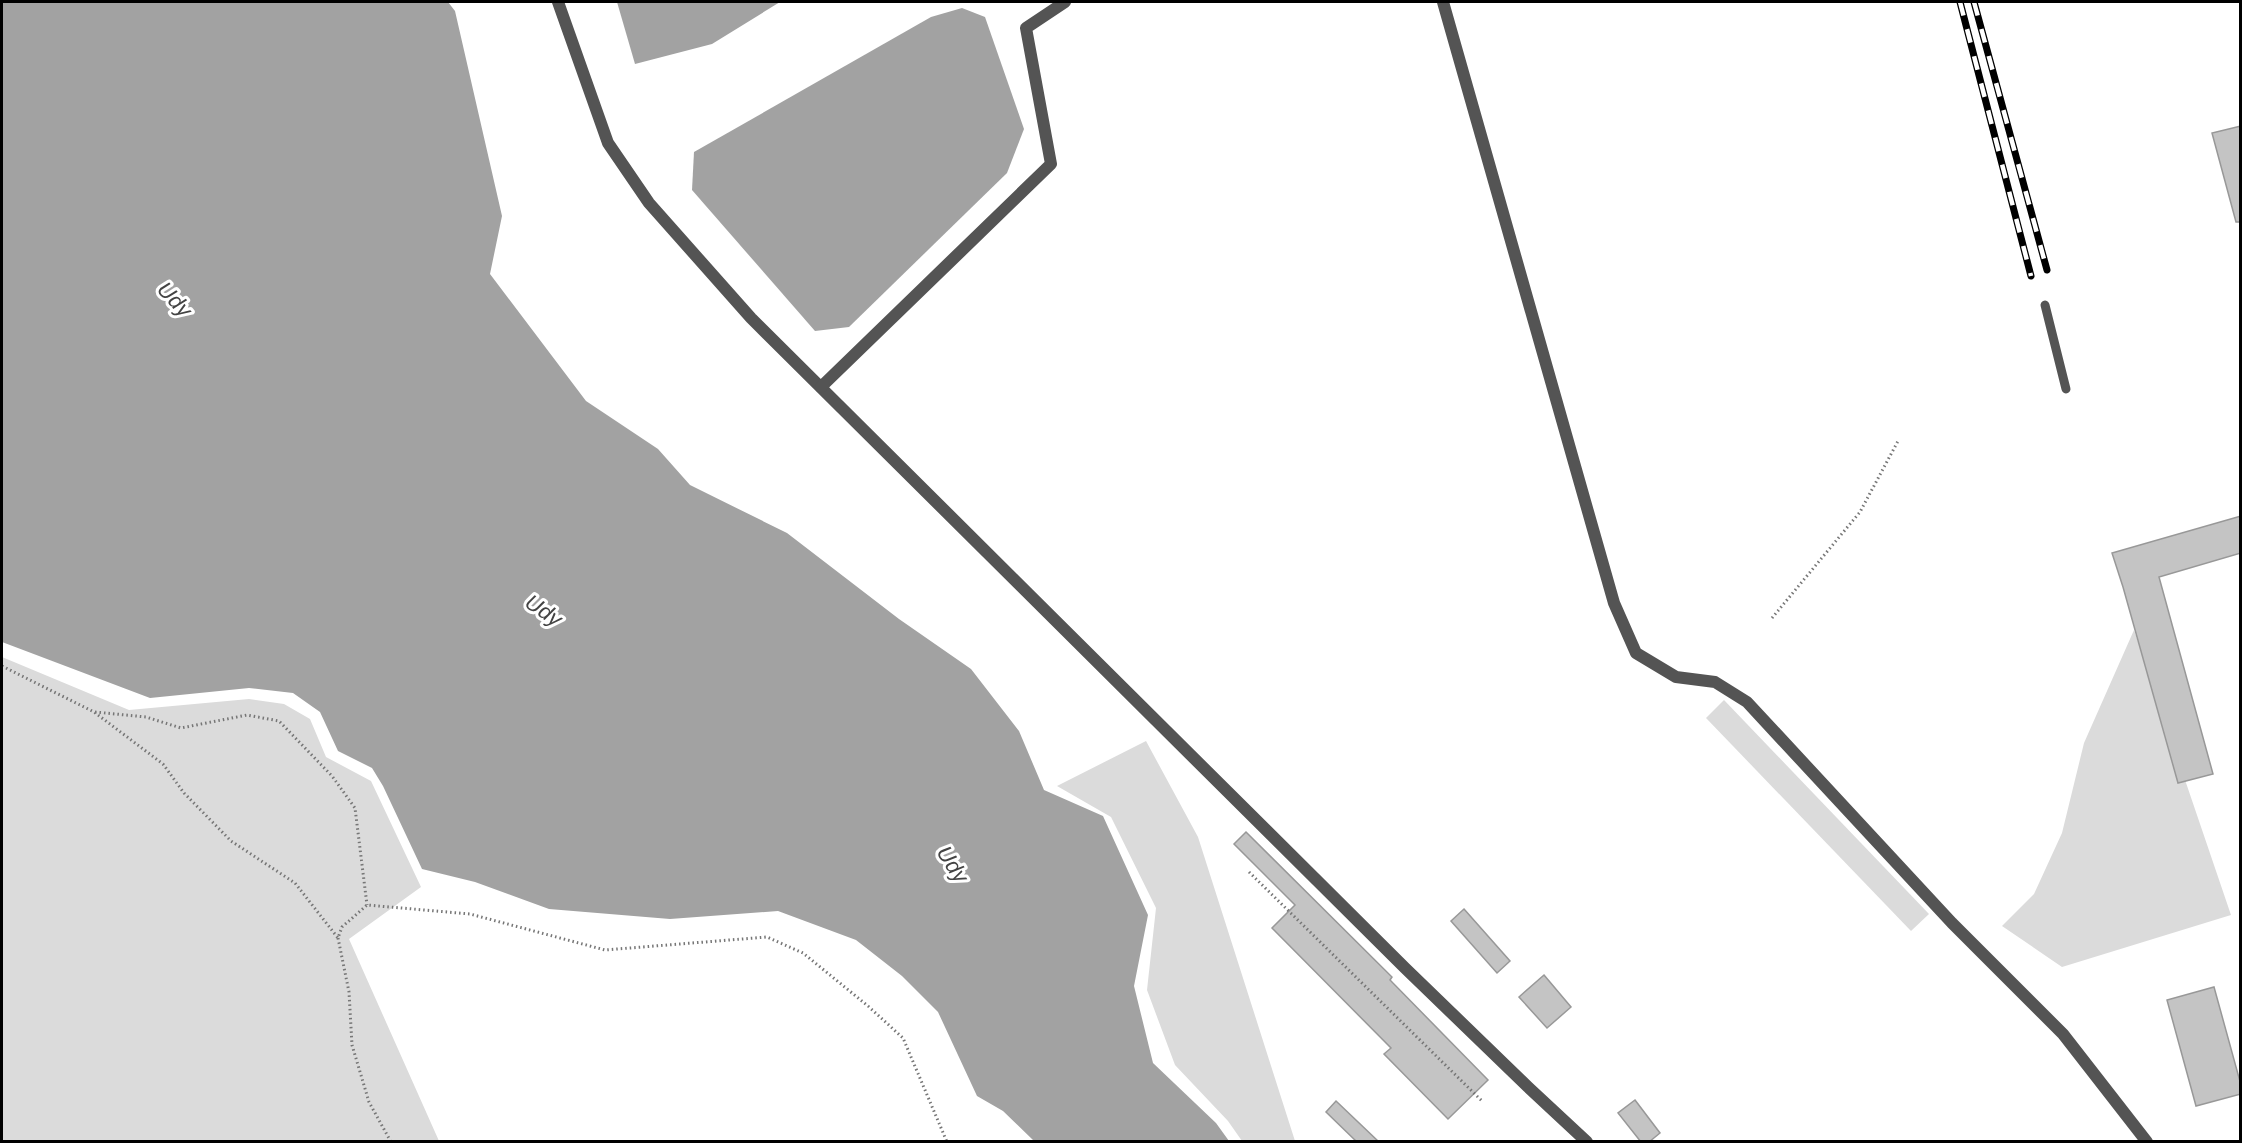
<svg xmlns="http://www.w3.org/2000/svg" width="2242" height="1143" viewBox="0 0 2242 1143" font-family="Arial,sans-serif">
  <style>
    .green { fill: #dbdbdb }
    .water { fill: #a2a2a2 }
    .building { fill: #c4c4c4; stroke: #989898; stroke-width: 1.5 }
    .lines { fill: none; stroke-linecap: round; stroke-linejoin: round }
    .path { stroke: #767676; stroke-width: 3; stroke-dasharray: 1.5 3; stroke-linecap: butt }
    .service { stroke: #545454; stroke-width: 9 }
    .minor { stroke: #545454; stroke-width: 12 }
    .rail-casing { stroke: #000; stroke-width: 7 }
    .rail { stroke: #fff; stroke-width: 4.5; stroke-dasharray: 14; stroke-linecap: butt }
    .labels { text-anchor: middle; stroke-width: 6; stroke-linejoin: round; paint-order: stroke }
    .water-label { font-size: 22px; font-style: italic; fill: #434343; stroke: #fff }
  </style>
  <rect width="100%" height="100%" fill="#fff"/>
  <g class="green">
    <path d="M2134,630L2231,915L2062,967L2002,926L2034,894L2062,833L2084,743Z"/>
    <path d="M2,657L129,710L249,699L284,704L310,719L326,757L371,781L421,887L349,939L439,1141H2Z"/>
    <path d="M1724,700L1929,914L1911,931L1706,718Z"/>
    <path d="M1146,741L1198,837L1295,1141H1242L1228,1121L1175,1065L1147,990L1156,908L1111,817L1057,786Z"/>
  </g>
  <g class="water">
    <path d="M2,2H448L455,11L502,216L490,274L586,401L658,449L690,485L787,533L899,619L971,669L1019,731L1044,790L1103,816L1148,915L1134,986L1153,1063L1216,1123L1229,1141H1034L1003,1111L977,1096L938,1012L902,976L856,940L778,911L670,919L549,909L475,882L422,869L383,786L372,768L338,751L320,712L293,693L249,688L150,698L2,642Z"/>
    <path d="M617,2H780L712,44L635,64Z"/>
    <path d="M962,8L985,17L1024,129L1007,173L849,327L815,331L692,190L694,152L931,17Z"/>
  </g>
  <g class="building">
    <path d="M2241,126V222H2236L2212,133Z"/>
    <path d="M2241,516V553L2159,577L2213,774L2178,783L2123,587L2112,553Z"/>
    <path d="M1246,832L1392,977L1390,980L1488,1080L1448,1119L1384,1054L1391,1048L1272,928L1295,905L1234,844Z"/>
    <path d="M1464,909L1510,961L1497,973L1451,921Z"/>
    <path d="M1544,975L1571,1007L1547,1028L1519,997Z"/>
    <path d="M2214,987L2241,1085V1094L2196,1106L2167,1000Z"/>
    <path d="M1635,1100L1660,1133L1649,1142H1641L1618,1113Z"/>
    <path d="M1336,1101L1379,1142H1357L1326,1112Z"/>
  </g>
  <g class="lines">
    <g class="path">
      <path d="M1772,618L1860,512L1898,441"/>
      <path d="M2,666L94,712L163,764L184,793L231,841L295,883L338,938L342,927L367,905L470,914L605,950L767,937L803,953L868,1006L903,1038L947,1142"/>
      <path d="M95,712L146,717L181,728L247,715L279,721L332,776L355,808L367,905"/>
      <path d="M1249,872L1482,1101"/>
      <path d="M338,938L349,992L352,1045L369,1102L391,1142"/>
    </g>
    <path class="service" d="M2045,305L2066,389"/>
    <g class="minor">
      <path d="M558,2L608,143L649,203L751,318L1405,968L1528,1087L1587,1142"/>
      <path d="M1443,2L1614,603L1636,653L1676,677L1715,682L1747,702L1952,923L2063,1034L2147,1142"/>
      <path d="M821,387L1051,164L1026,28L1065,2"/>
    </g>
    <defs>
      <g id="rail">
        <path d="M1960,2L2031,276"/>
        <path d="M1974,2L2047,270"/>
      </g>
    </defs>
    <use href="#rail" class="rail-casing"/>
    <use href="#rail" class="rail"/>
  </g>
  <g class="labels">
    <g class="water-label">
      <text transform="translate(175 299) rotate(47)" y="8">Udy</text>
      <text transform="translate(544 610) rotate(34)" y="8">Udy</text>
      <text transform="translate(953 864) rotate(57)" y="8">Udy</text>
    </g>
  </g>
  <rect width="2242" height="1143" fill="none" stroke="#000000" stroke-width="6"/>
</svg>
